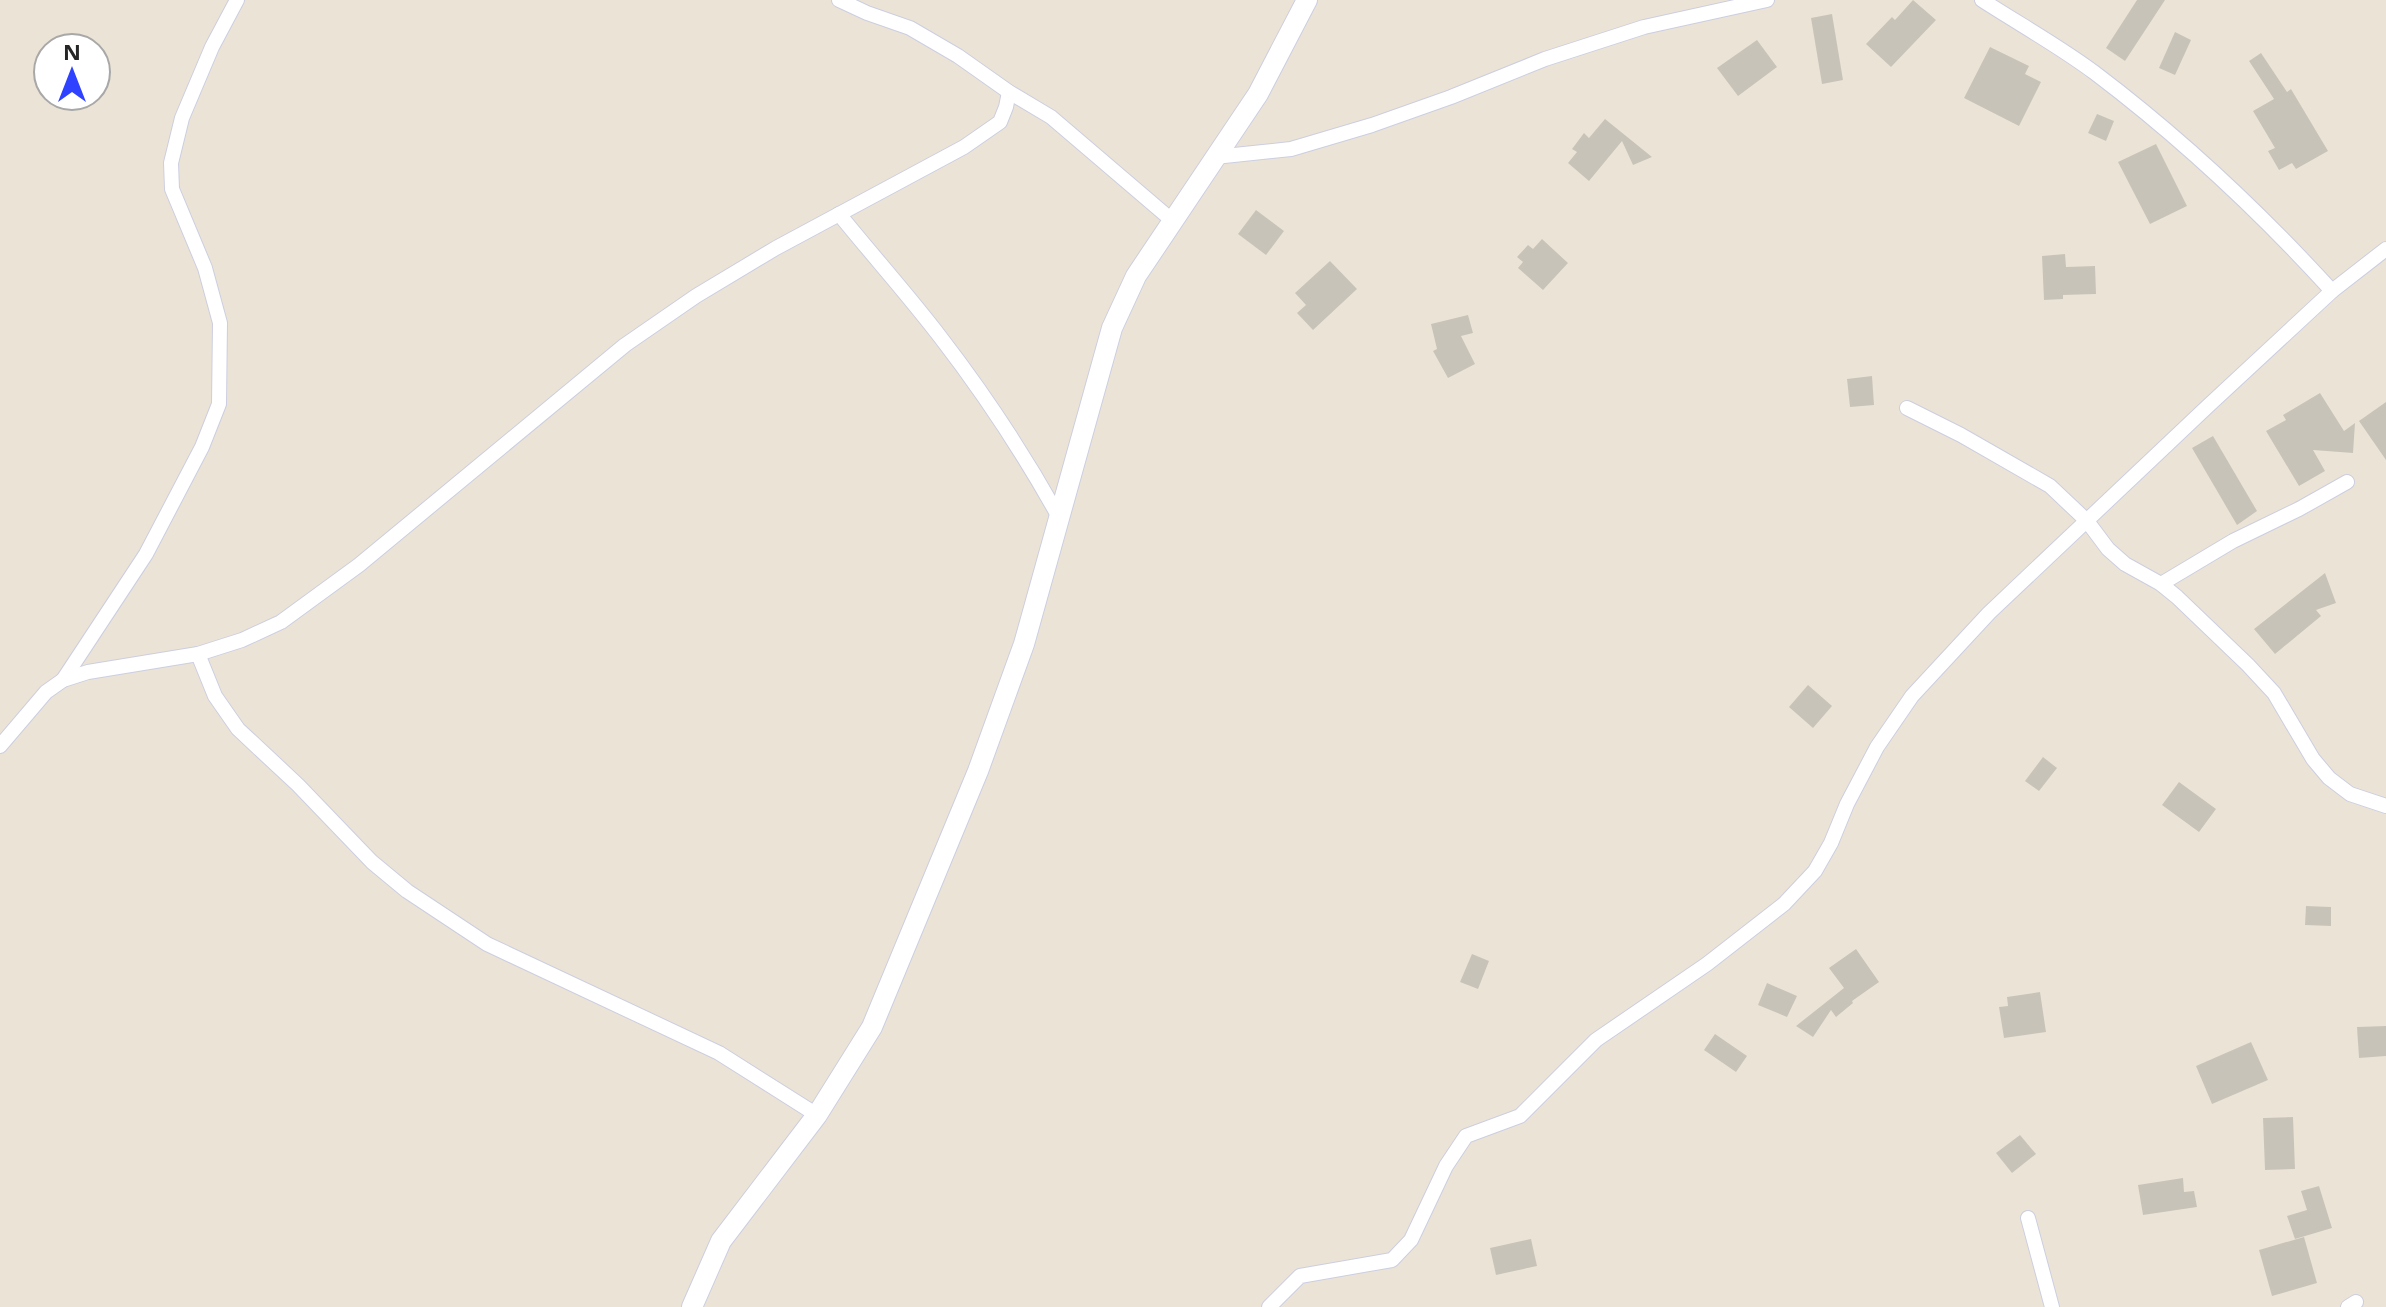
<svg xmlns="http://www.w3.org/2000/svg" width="2386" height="1307" viewBox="0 0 2386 1307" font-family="'Open Sans',sans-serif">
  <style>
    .building { fill: #c8c3b9 }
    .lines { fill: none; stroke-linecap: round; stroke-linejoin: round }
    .street-casing { stroke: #cccee1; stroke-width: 16 }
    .secondary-casing { stroke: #cccee1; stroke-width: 22 }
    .street { stroke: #fff; stroke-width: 14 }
    .secondary { stroke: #fff; stroke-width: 20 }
  </style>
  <rect width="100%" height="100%" fill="#ebe4d6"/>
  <g class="building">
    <path d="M1913,0L1936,20L1891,67L1866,44L1892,17L1895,20Z"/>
    <path d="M2137,0H2165L2125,61L2106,48Z"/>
    <path d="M1832,14L1843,80L1822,84L1811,18Z"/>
    <path d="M2175,32L2191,40L2175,75L2159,68Z"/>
    <path d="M1757,40L1777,67L1738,96L1717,68Z"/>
    <path d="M1990,47L2029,66L2025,74L2041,82L2019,126L1964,98Z"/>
    <path d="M2261,53L2287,92L2291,89L2328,151L2296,169L2292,163L2279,170L2268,151L2275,148L2253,111L2274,99L2249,61Z"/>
    <path d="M2097,114L2114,121L2106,141L2088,133Z"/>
    <path d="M1605,119L1652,157L1633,165L1622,141L1589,181L1568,163L1577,152L1572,149L1584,133L1589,138Z"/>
    <path d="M2156,144L2187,206L2150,224L2118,162Z"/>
    <path d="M1256,210L1284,231L1266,255L1238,234Z"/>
    <path d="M1542,239L1568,263L1543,290L1518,268L1523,262L1517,257L1528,245L1533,249Z"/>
    <path d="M2065,254L2066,267L2095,266L2096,294L2063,295V299L2044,300L2042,256Z"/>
    <path d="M1330,261L1357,289L1313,330L1297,313L1306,305L1295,293Z"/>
    <path d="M1468,315L1473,333L1461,336L1475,364L1448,378L1433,351L1437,349L1431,324Z"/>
    <path d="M1872,376L1874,405L1850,407L1847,379Z"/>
    <path d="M2320,393L2344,431L2355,423L2353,453L2313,450L2325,471L2299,486L2266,431L2286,420L2283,415Z"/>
    <path d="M2386,402V460L2359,421Z"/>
    <path d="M2213,436L2257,511L2237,525L2192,448Z"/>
    <path d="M2325,573L2336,603L2316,610L2321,616L2275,654L2254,629Z"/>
    <path d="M1808,685L1832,706L1813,728L1789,707Z"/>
    <path d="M2043,757L2057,768L2039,791L2025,781Z"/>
    <path d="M2179,782L2216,809L2199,832L2162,805Z"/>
    <path d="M2306,906L2331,907V926L2305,925Z"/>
    <path d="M1856,949L1879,982L1852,1001L1853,1003L1836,1017L1831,1010L1813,1037L1796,1026L1844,988L1829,968Z"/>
    <path d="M1472,954L1489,961L1478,989L1460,982Z"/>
    <path d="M1767,983L1797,996L1787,1017L1758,1005Z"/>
    <path d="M2040,992L2046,1032L2004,1038L1999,1007L2008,1006L2007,997Z"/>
    <path d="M2386,1026V1056L2359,1058L2357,1027Z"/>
    <path d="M1715,1034L1747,1056L1736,1072L1704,1050Z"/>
    <path d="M2251,1042L2268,1080L2212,1104L2196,1066Z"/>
    <path d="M2293,1117L2295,1169L2265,1170L2263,1118Z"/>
    <path d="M2020,1135L2036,1154L2012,1173L1996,1153Z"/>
    <path d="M2183,1178L2184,1192L2194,1191L2197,1207L2143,1215L2138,1185Z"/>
    <path d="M2319,1186L2332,1228L2295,1239L2287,1216L2307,1210L2301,1191Z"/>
    <path d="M2304,1237L2317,1283L2272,1296L2259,1250Z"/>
    <path d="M1531,1239L1537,1266L1496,1275L1490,1248Z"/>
  </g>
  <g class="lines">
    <defs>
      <g id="street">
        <path d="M839,0L867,13L910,28L958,56L1009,92L1051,117L1174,222"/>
        <path d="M1982,0C2019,24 2059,46 2095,73C2181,138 2259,211 2332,291"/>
        <path d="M1215,157L1291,149L1372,125L1451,97L1545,59L1644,27L1767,0"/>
        <path d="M839,214C873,256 909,296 941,338C985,395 1025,456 1060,519"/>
        <path d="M1907,408L1961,435L2050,486L2087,521L2108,549L2125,564L2161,584L2177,597L2248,665L2274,693L2313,759L2329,778L2350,794L2386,806"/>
        <path d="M2161,584L2233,541L2299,509L2347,482"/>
        <path d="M198,654L215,696L238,729L298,785L372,862L407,891L487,944L719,1053L817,1115"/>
        <path d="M63,680L146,554L202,447L219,404L220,323L205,268L172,189L171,163L182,118L212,47L237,0"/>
        <path d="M0,746L46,692L63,680L88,672L198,654L242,640L281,622L359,565L625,345L696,296L776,248L964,147L1000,122L1006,107L1009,92"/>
        <path d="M2028,1218L2052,1307"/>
        <path d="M1269,1307L1300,1276L1392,1260L1411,1240L1446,1166L1466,1136L1520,1116L1596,1040L1707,964L1784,904L1815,871L1831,843L1847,804L1877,747L1912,696L1989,613L2208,406L2332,291L2386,249"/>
        <path d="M2348,1307L2356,1302"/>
      </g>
      <path id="secondary" d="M692,1307L721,1241L817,1115L872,1027L978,771L1024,644L1112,328L1136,276L1258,94L1307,0"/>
    </defs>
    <use href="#street" class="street-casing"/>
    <use href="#secondary" class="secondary-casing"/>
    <use href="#street" class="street"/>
    <use href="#secondary" class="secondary"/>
  </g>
  <g transform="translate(72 72)"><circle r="38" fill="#ffffff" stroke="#a8a8a8" stroke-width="2"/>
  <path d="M0-6L14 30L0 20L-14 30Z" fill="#2f42ff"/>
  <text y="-12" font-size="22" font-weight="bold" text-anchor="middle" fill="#262626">N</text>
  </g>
</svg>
